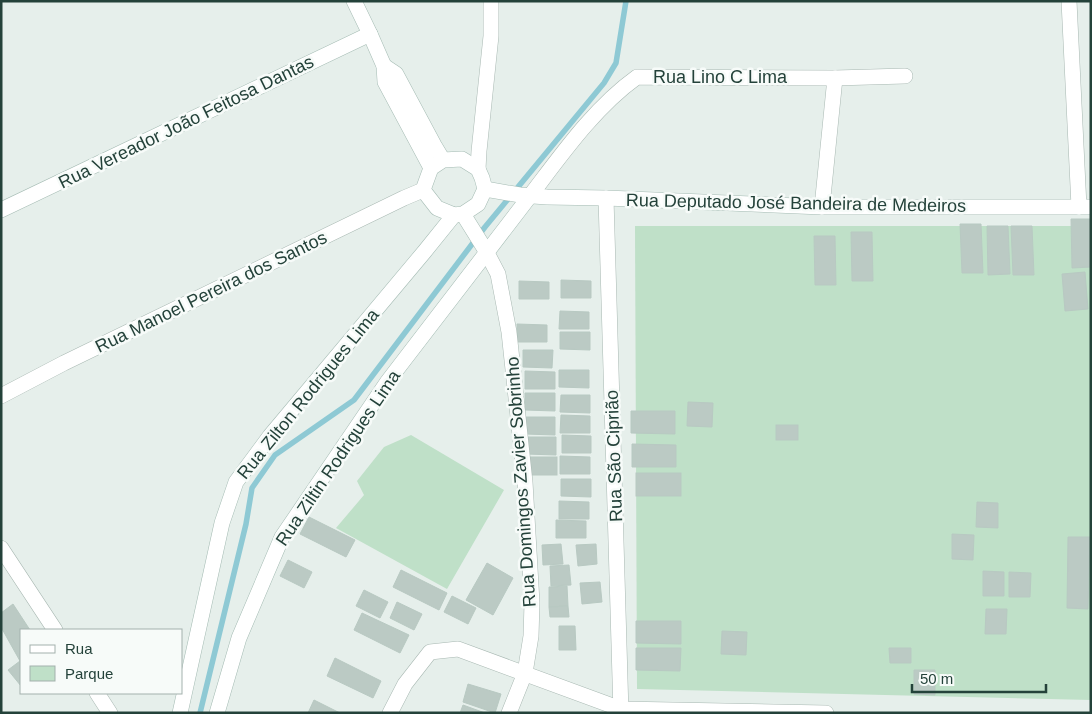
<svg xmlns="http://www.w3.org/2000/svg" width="1092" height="714" viewBox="0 0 1092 714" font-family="Helvetica,sans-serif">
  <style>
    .green { fill: #bfe0c8 }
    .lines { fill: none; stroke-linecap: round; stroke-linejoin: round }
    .stream { stroke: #8ec9d4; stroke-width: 5.5 }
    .building { fill: #bbcac4; stroke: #b8c9c2 }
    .street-casing { stroke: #a8b8b2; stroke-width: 16 }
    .secondary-casing { stroke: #a4bbb3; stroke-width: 16 }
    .street { stroke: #fff; stroke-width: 15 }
    .secondary { stroke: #fff; stroke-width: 15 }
    .labels { text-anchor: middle; stroke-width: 5; stroke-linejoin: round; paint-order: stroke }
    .street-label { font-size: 18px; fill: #24423a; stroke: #f7fbf9 }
  </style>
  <rect width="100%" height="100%" fill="#e6efeb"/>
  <g class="green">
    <path d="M635,226H1091V700L637,689Z"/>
    <path d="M411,435L504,490L447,589L336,528L364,495L357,481L384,447Z"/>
  </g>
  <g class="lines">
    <path class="stream" d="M200,713L246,524L252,488L275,455L354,400L485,227L604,83L616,63L626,1"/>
  </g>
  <g class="building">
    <path d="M1071,219H1091V267L1072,268Z"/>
    <path d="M960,224H981L983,273H962Z"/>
    <path d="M987,226H1008L1010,274L988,275Z"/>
    <path d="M1011,226H1032L1034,275H1013Z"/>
    <path d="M851,232H872L873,281H852Z"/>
    <path d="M814,236H835L836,285H815Z"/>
    <path d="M1085,272L1088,309L1065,311L1062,274Z"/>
    <path d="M561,280L591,281V298H561Z"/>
    <path d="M519,281L549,282V299H519Z"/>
    <path d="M560,311L589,312V329H559Z"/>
    <path d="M517,324L547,325V342H517Z"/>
    <path d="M560,332H590V350L560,349Z"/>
    <path d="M523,350H553L552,368L523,367Z"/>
    <path d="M559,370H589V388L559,387Z"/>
    <path d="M525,371L555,372V389H525Z"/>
    <path d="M525,393H555V411L525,410Z"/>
    <path d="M561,395H590V413L560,412Z"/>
    <path d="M688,402L713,403L712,427L687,426Z"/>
    <path d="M631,411H675V434L631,433Z"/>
    <path d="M561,415L590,416V433H560Z"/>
    <path d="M525,417H555V435L525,434Z"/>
    <rect x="776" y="425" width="22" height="15"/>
    <path d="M562,435L591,436V453H562Z"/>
    <path d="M527,437H556V455L526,454Z"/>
    <path d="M632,444L676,445V467H632Z"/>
    <path d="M560,456L590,457V474H560Z"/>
    <rect x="527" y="457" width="30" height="18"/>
    <rect x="636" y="473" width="45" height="23"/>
    <path d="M561,479H591V497L561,496Z"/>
    <path d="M559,501L589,502V519H559Z"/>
    <path d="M977,502L998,503V528L976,527Z"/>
    <path d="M309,517L355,540L346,557L300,534Z"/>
    <path d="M556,520L586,521V538H556Z"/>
    <path d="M952,534L974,535L973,560L952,559Z"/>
    <path d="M1068,537H1090L1088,609L1067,608Z"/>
    <path d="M561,544L563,564L543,565L542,545Z"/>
    <path d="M596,544L597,564L578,566L576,545Z"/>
    <path d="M288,560L312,572L304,588L280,576Z"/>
    <path d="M487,563L513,578L493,615L466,600Z"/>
    <path d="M569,565L571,585L551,586L550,566Z"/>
    <path d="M401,570L447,593L439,610L393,587Z"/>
    <path d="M983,571L1004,572V596H983Z"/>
    <path d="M1009,572L1031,573L1030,597H1009Z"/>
    <path d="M600,582L602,602L582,604L580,583Z"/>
    <path d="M567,586L568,606L549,607V587Z"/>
    <path d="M364,590L388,602L380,618L356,606Z"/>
    <path d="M452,596L476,608L468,624L444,612Z"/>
    <path d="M397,602L422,614L414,630L390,618Z"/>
    <path d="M13,604L30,630H21V686L8,670L20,661L1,627V613Z"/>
    <path d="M568,606L569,617H550L549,607Z"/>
    <path d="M986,609H1007L1006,634H985Z"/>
    <path d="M362,613L409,635L400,653L354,630Z"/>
    <path d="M636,621H681V644L636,643Z"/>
    <path d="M559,626H575L576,650H559Z"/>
    <path d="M722,631L747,632L746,655L721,654Z"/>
    <path d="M636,648H681L680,671L636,670Z"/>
    <path d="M889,648H911V663H890Z"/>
    <path d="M335,658L381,681L373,698L327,676Z"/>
    <path d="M914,670H935V695L914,694Z"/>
    <path d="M468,684L501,694L495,713L463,702Z"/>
    <path d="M314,700L340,713H308Z"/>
    <path d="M463,705L485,713H460Z"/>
  </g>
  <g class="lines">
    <defs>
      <g id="street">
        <path d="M1069,1L1079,207"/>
        <path d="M478,169L479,151L491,36V1"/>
        <path d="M530,196C562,154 594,108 637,77L835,78L905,76"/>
        <path d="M606,198L621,713"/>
        <path d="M822,207L835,78"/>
        <path d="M486,251L498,274L509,332L525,482L532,603L531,636L525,673L509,713"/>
        <path d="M1,396L64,363L404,198L423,190"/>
        <path d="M1,548L55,630"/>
        <path d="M97,693L110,713"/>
        <path d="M390,713L405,684L430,652L458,649L621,709L826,713"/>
      </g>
      <g id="secondary">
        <path d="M354,1L370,34L384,66L385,82L431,168"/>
        <path d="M384,66L396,74L434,145L443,160"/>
        <path d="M462,159L478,169L482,178L485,189L478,204L463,214L454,215L437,208L423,190L431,168L443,160Z"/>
        <path d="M485,189L520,195L547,197L606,198L822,207H1091"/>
        <path d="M1,210L370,34"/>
        <path d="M463,214L486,251"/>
        <path d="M180,713L222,523L236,482L270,436L425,251L454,215"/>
        <path d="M217,713L239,638L282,537L388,381L530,196"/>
      </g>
    </defs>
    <use href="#street" class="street-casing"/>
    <use href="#secondary" class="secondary-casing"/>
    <use href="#street" class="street"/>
    <use href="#secondary" class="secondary"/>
  </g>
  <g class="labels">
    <g class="street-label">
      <text x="720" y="83">Rua Lino C Lima</text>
      <text transform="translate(186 122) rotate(-26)" y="6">Rua Vereador João Feitosa Dantas</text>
      <text transform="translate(796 203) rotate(1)" y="6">Rua Deputado José Bandeira de Medeiros</text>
      <text transform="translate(211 292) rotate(-26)" y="6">Rua Manoel Pereira dos Santos</text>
      <text transform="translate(308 394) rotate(-51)" y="6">Rua Zilton Rodrigues Lima</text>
      <text transform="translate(614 456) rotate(-92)" y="6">Rua São Ciprião</text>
      <text transform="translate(338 458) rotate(-56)" y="6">Rua Ziltin Rodrigues Lima</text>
      <text transform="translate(521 482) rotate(-94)" y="6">Rua Domingos Zavier Sobrinho</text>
    </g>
  </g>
  <rect width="1092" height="714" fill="none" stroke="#24423a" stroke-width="5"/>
  <rect x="20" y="629" width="162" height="65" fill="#f7fbf9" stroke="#a3b1ad"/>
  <rect x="30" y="645" width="25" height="8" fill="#ffffff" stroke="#a3b1ad"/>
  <text x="65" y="654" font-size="15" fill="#24423a">Rua</text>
  <rect x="30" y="666" width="25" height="15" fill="#bfe0c8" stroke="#a3b1ad"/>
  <text x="65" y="679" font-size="15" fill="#24423a">Parque</text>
  <path d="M912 684v8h134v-8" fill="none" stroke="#24423a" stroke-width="2.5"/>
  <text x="920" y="684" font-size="15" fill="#24423a" stroke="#f7fbf9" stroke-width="4" paint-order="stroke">50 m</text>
</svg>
